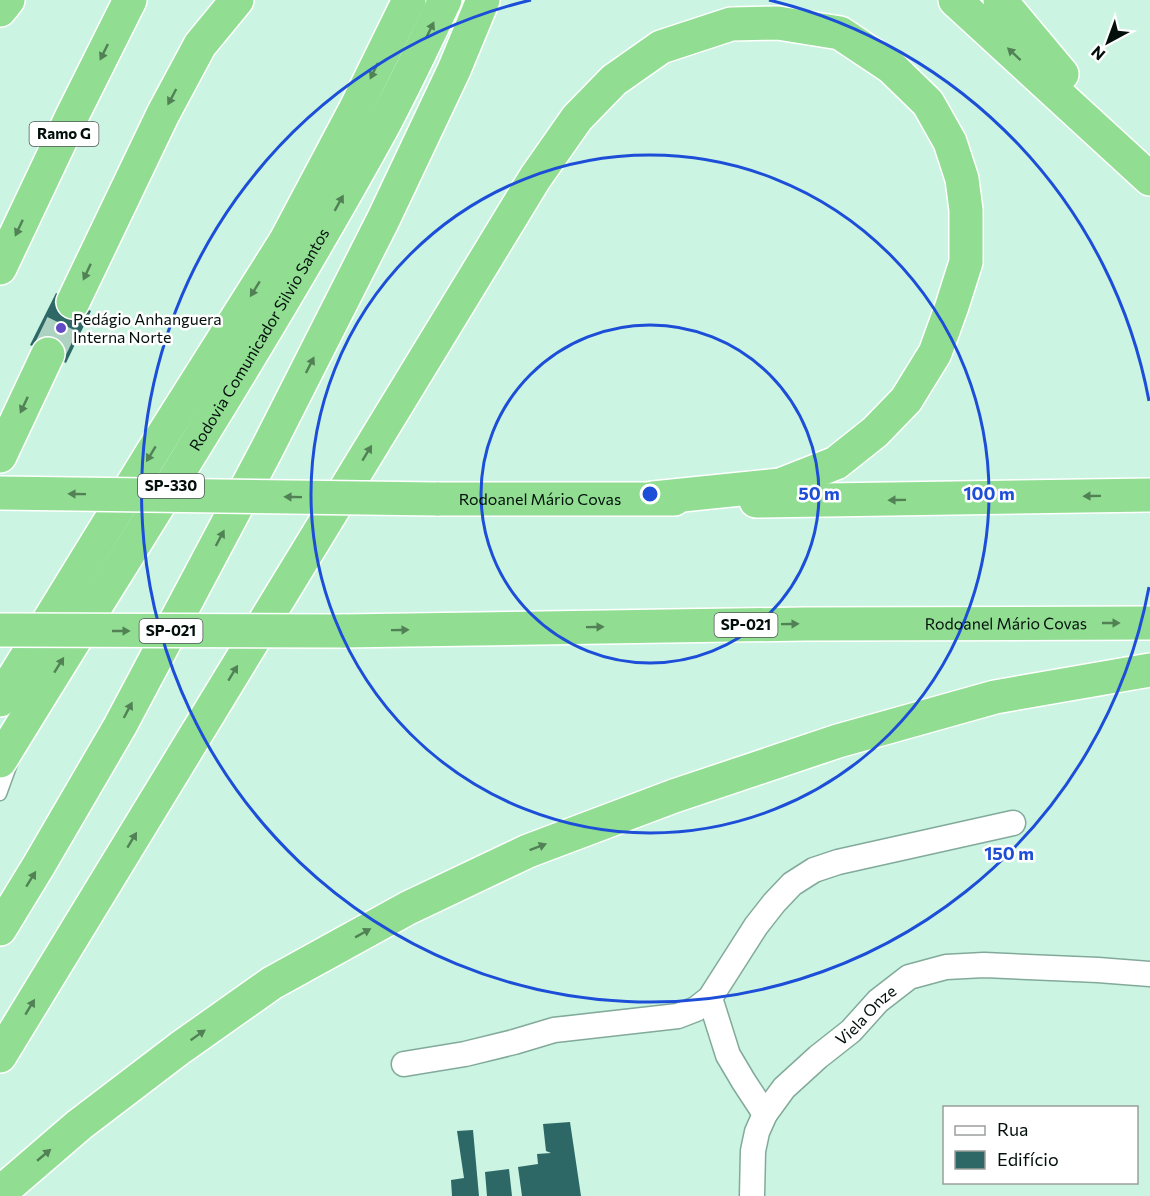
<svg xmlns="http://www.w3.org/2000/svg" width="1150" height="1196" viewBox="0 0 1150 1196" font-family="Commissioner,sans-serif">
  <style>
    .building { fill: #2d6866 }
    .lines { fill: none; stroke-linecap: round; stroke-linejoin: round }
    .motorway-tunnel { stroke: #add2c2; stroke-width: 33; stroke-dasharray: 33 16; stroke-linecap: butt }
    .service-casing { stroke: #82aa9a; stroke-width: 15 }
    .minor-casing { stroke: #82aa9a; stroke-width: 27 }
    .motorway-casing { stroke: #fff; stroke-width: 36 }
    .service { stroke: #fff; stroke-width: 12 }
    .minor { stroke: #fff; stroke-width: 24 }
    .motorway { stroke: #91de93; stroke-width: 33 }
    .motorway-bridge-casing { stroke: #fff; stroke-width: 36; stroke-linecap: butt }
    .motorway-bridge { stroke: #91de93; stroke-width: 33 }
    .oneway { fill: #518155 }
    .ring { fill: none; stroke: #1d4ed8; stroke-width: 3 }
    .poi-dot { fill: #614ac3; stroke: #fff; stroke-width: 2 }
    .labels { text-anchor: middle; stroke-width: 5; stroke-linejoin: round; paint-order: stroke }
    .shield { fill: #fff; stroke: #4e5754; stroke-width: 1.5 }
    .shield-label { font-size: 15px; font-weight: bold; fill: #020f0a }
    .poi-label { font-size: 16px; fill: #020f0a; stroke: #fff; text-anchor: start }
    .street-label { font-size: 16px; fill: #020f0a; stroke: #fff }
    .centre { fill: #1d4ed8; stroke: #fff; stroke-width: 3 }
    .ring-label { font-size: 18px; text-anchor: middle; font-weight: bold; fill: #1d4ed8; stroke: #fff; stroke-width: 5; stroke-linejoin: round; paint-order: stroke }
  </style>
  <rect width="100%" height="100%" fill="#cbf4e3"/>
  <g class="building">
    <path d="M56,293L91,311L66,363L30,345Z"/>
    <path d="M570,1122L581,1196H522L518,1167L538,1164L537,1154L551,1153L546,1151L543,1124Z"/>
    <path d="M473,1130L479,1196H452L451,1180L464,1178L457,1131Z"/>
    <path d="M509,1169L512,1196H487L485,1172Z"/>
  </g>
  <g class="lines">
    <path class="motorway-tunnel" d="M48,354L73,302"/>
    <defs>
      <path id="service" d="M0,794L12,761"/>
      <g id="minor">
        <path d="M710,998L728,1055L744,1082L765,1114"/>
        <path d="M404,1064L465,1054L514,1042L554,1030L678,1016L696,1009L710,998L756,926L774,903L792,884L814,870L838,862L1013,823"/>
        <path id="s1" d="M752,1196L753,1151L757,1132L765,1114L784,1088L818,1057L851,1031L878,1001L909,977L946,967L984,965L1098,970L1150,974"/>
      </g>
      <g id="motorway">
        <path d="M955,0L1150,179"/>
        <path d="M1000,0L1062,74"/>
        <path d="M0,10L8,0"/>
        <path d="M0,268L72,116L130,0"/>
        <path d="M73,302L163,114L200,45L237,0"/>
        <path d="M0,456L48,354"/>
        <path id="s2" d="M436,499H674"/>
        <path d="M756,501L1150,495"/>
        <path id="s3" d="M342,631L805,624L1150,623"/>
        <path d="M0,700L158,443L286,240L356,108L409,0"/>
        <path id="s4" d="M0,761C129,550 264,343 383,126C405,85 425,42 445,0"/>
        <path d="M0,929L39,865L120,726L266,451L383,220L454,70L483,0"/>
        <path d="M0,1056L535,178L577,118L614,80L661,47L731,24L778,23L840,33L891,67L928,103L950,142L962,179L966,210V262L952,306L935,353L906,400L875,432L836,463L780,485L653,498"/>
        <path d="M0,1193L79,1125L180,1048L272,983L408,908L528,851L674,796L838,741L995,697L1150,670"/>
      </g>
    </defs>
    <use href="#service" class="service-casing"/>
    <use href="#minor" class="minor-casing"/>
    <use href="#motorway" class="motorway-casing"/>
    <use href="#service" class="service"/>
    <use href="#minor" class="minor"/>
    <use href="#motorway" class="motorway"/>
    <defs>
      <g id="motorway-bridge">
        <path d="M0,493L436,499"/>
        <path d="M0,630L342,631"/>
      </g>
    </defs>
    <use href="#motorway-bridge" class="motorway-bridge-casing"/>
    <use href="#motorway-bridge" class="motorway-bridge"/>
  </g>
  <defs><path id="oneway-solid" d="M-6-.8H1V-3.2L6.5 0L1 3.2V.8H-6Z" transform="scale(1.5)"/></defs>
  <g class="oneway">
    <use href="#oneway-solid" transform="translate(430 30) rotate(-64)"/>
    <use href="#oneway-solid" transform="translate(104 52) rotate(116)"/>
    <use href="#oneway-solid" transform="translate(1014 54) rotate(-137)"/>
    <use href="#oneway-solid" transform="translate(374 71) rotate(116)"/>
    <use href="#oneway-solid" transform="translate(172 97) rotate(118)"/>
    <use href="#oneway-solid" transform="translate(339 203) rotate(-61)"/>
    <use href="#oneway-solid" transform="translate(19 228) rotate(115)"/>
    <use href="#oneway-solid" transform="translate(87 272) rotate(115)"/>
    <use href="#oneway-solid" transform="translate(255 289) rotate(122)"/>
    <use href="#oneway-solid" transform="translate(310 365) rotate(-63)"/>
    <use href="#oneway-solid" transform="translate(24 405) rotate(115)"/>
    <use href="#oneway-solid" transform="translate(367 453) rotate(-59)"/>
    <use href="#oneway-solid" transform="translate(151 454) rotate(121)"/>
    <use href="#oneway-solid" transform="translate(77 494) rotate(-179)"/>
    <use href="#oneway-solid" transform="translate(1092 496) rotate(179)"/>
    <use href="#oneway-solid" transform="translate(293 497) rotate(-179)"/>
    <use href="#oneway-solid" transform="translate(897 500) rotate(179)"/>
    <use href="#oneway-solid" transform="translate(220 538) rotate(-62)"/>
    <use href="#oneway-solid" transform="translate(1111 623)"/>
    <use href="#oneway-solid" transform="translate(790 624) rotate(-1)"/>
    <use href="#oneway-solid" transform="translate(595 627) rotate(-1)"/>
    <use href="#oneway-solid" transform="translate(400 630) rotate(-1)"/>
    <use href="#oneway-solid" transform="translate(121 631)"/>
    <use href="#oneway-solid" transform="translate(59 665) rotate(-58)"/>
    <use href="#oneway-solid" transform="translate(233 673) rotate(-59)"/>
    <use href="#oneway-solid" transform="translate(128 710) rotate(-62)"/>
    <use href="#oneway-solid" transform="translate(132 840) rotate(-59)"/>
    <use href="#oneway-solid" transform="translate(538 847) rotate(-21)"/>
    <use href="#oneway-solid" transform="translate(31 879) rotate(-58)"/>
    <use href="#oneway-solid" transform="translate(363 933) rotate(-29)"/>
    <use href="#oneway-solid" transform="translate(30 1007) rotate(-59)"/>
    <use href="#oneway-solid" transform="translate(198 1035) rotate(-35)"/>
    <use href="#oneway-solid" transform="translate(44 1155) rotate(-40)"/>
  </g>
  <g class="ring">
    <circle cx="650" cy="494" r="169"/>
    <circle cx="650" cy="494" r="339"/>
    <path d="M1149 587A508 508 0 1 1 531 0M769 0A508 508 0 0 1 1149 401"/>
  </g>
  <circle class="poi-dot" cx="61" cy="328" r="6"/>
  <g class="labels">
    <g class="shield">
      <rect x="29.5" y="122" width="69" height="24" rx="4.5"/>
      <rect x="138" y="474" width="66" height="24" rx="4.5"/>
      <rect x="714.5" y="613" width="63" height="24" rx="4.5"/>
      <rect x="139.5" y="619" width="63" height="24" rx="4.5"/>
    </g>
    <g class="shield-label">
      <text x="64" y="139">Ramo G</text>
      <text x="171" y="491">SP-330</text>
      <text x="746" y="630">SP-021</text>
      <text x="171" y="636">SP-021</text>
    </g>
    <g class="poi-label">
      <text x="73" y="325">Pedágio Anhanguera<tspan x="73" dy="18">Interna Norte</tspan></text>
    </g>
    <g class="street-label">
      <text dy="6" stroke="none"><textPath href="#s4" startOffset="495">Rodovia Comunicador Silvio Santos</textPath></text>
      <text dy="6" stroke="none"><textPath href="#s2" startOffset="104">Rodoanel Mário Covas</textPath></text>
      <text dy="6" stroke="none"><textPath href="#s3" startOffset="664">Rodoanel Mário Covas</textPath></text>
      <text dy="6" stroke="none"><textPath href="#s1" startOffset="226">Viela Onze</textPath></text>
    </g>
  </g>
  <circle cx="650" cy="494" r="9" class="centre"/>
  <g class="ring-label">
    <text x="819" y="500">50 m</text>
    <text x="989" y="500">100 m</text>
    <text x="1009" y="860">150 m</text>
  </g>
  <rect x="943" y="1106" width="195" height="78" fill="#ffffff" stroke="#9a9f9d" stroke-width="1.5"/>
  <rect x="955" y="1126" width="30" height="9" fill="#ffffff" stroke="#9a9f9d" stroke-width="1.5"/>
  <text x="997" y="1136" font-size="18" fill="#020f0a">Rua</text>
  <rect x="955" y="1151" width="30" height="18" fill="#2d6866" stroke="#9a9f9d" stroke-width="1.5"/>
  <text x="997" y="1166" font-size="18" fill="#020f0a">Edifício</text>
  <g transform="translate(1108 42) rotate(221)" stroke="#ffffff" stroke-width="4.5" paint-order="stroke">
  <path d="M0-4.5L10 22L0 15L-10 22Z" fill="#020f0a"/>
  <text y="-9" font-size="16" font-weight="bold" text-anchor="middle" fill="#020f0a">N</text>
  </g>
</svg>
